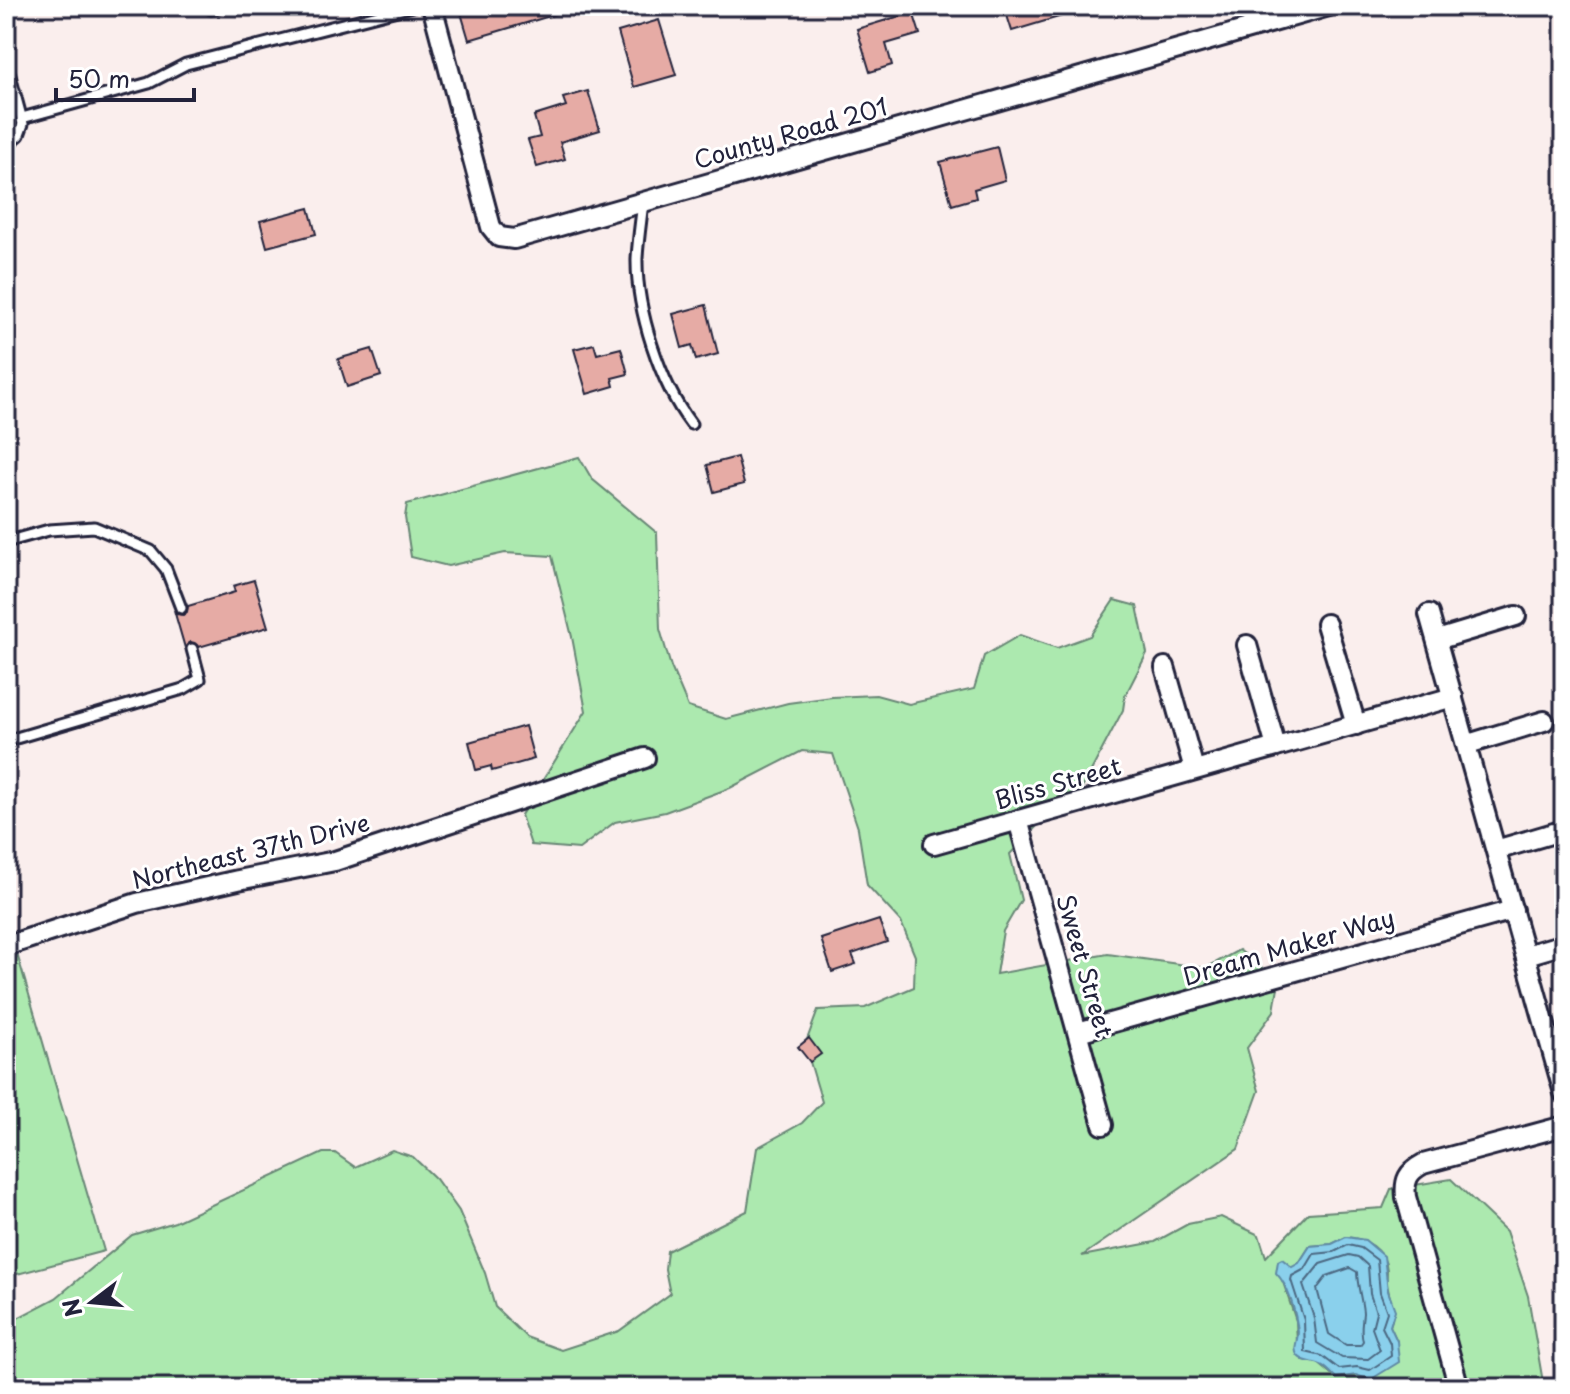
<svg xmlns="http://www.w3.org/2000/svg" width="1570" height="1394" viewBox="0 0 1570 1394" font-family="'Playpen Sans',sans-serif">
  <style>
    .green { fill: #ace9af; stroke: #678675; stroke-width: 2; fill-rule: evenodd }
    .water { fill: #8ad0ec; stroke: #608aa5; stroke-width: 2 }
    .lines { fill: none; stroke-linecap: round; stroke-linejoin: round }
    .shore { stroke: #4c6882; stroke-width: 2 }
    .building { fill: #e6aba5; stroke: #22223b; stroke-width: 2 }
    .lane-casing { stroke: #22223b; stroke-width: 15 }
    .street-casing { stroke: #22223b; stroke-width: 24 }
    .lane { stroke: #fff; stroke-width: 9 }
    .street { stroke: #fff; stroke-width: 18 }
    .labels { text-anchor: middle; stroke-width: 6; stroke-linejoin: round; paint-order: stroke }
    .street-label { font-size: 24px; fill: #22223b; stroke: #fff }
  </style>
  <rect width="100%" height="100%" fill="#faeeed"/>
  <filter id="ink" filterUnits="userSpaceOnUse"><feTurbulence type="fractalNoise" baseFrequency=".0125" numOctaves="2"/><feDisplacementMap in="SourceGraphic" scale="16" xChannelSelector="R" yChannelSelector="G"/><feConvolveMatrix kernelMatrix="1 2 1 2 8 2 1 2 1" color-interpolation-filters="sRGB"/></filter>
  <g filter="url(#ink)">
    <g class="green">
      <path d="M579,457L592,479L657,533L660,629L671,667L688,707L726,719L788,703L832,697L876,695L909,704L974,689L984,656L1020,635L1057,648L1090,636L1114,600L1137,606L1147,653L1125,696L1123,710L1080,792L1048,808L1043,820L1010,854L1021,900L1003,931L996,974L1108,954L1206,968L1239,950L1279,981L1274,1011L1247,1048L1259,1091L1238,1149L1082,1256L1155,1242L1188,1224L1221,1217L1259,1235L1266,1257L1308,1213L1383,1208L1391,1189L1451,1179L1506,1231L1528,1296L1544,1388H6V1324L56,1298L132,1235L175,1222L323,1153H335L355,1167L392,1150L413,1157L436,1179L459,1211L485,1273L495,1307L526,1337L561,1350L619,1331L670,1294L665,1269L667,1251L747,1211L757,1148L802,1123L822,1102L805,1045L818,1010L865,1008L914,987L915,956L901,922L867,885L858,828L833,754L802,751L730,788L665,812L615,822L579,849L531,845L521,815L586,711L572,637L552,556L505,553L448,566L411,557L405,517L407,504ZM1346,1237C1366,1238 1385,1249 1387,1270C1387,1277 1386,1283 1388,1289C1391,1304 1396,1312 1390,1326L1397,1341L1370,1380L1356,1375L1336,1378L1318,1363L1303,1360L1297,1344L1296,1321L1282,1279L1299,1263L1310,1246L1332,1244Z"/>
      <path d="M6,916L104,1251L6,1277Z"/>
    </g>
    <path class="water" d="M1346,1237L1365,1240L1384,1256L1388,1291L1395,1310L1390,1326L1397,1341L1399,1362L1370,1380L1356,1375L1336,1378C1331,1373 1327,1368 1321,1365C1314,1361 1304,1363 1298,1356C1292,1349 1298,1341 1298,1332C1296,1314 1289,1286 1276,1273L1278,1261L1282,1259L1292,1267L1299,1263L1310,1246L1332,1244Z"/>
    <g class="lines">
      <g class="shore">
        <path d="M1348,1245L1361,1248L1377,1260L1380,1293L1387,1312L1382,1327L1390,1343L1391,1356L1370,1370L1357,1367L1339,1369L1322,1356L1305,1352L1304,1320L1291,1280L1292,1276L1305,1269L1314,1254L1334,1252Z"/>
        <path d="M1349,1255L1358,1257L1368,1266L1370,1294L1376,1312L1372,1328L1380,1350L1368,1359L1342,1358L1317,1343L1314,1318L1303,1285L1320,1264Z"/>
        <path d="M1350,1268L1357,1272C1357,1285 1363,1305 1363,1313C1362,1324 1360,1330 1363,1341L1360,1345H1346L1329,1334L1317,1289L1327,1276Z"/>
      </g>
    </g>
    <g class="building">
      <path d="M459,6H570V10L469,40Z"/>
      <path d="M1004,6H1081L1082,10L1012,31Z"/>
      <path d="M913,12L920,34L886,44L892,65L870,72L857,29Z"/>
      <path d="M659,20L676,75L634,87L618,32Z"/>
      <path d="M588,91L600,130L560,142L565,159L537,167L528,140L540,137L534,116L566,106L563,98Z"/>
      <path d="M997,147L1005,180L974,189L976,198L952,205L940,162Z"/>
      <path d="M309,208L316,234L267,247L260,221Z"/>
      <path d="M706,305L718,354L696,360L692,345L682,348L673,314Z"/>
      <path d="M594,344L597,354L621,348L628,374L612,378L614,386L587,394L574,349Z"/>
      <path d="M372,349L381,376L347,387L338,359Z"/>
      <path d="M737,457L744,484L714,492L707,465Z"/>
      <path d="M254,580L268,627L199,647L191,642L185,648L174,610L177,614L183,615L187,612L188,606L235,592L233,586Z"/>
      <path d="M525,726L534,759L492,771L491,766L476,770L469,742Z"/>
      <path d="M879,920L887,942L852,954L856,964L832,972L821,939Z"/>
      <path d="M809,1038L821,1054L810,1062L798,1047Z"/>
    </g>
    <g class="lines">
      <defs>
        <g id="lane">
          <path d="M1244,6L1250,27"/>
          <path d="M211,9L222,6"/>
          <path d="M6,61L23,124L19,135L13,140L6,138"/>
          <path d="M22,118L149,83L186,64L413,6"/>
          <path d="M643,202C641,220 638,240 637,258C636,310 660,383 691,424"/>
          <path d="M6,542L49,530L94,527L151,551L166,569L181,608"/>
          <path d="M6,741L183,689L200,679L192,649"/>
        </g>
        <g id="street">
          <path d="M432,6L491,227L499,237L514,239L1329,6"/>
          <path d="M1429,614L1564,1093"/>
          <path d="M1326,624L1356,725"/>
          <path d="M1437,640L1516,616"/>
          <path d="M1247,645L1276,747"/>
          <path d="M1165,667L1194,769"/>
          <path d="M1468,744L1544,721"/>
          <path d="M1018,820L1103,1125"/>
          <path d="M934,844L1453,697"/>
          <path d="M1496,850L1564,830"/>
          <path d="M6,946L137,903L238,880L335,861L645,758"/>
          <path d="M1526,955L1564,944"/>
          <path d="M1078,1032L1513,910"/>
          <path d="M1459,1388L1406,1197C1404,1180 1408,1172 1423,1164L1564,1126"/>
        </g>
      </defs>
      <use href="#lane" class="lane-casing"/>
      <use href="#street" class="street-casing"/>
      <use href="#lane" class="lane"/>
      <use href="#street" class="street"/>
    </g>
  </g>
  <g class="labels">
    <g class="street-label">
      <text transform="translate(791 134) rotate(-16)" y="8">County Road 201</text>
      <text transform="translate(1058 784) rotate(-16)" y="8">Bliss Street</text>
      <text transform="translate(251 852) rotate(-14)" y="8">Northeast 37th Drive</text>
      <text transform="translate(1289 948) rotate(-16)" y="8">Dream Maker Way</text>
      <text transform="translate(1084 966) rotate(74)" y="8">Sweet Street</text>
    </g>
  </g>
  <rect width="1570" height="1394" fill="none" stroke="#fff" stroke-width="32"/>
  <rect x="16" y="16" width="1538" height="1362" fill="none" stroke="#22223b" stroke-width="3" filter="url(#ink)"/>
  <g transform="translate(92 1302) rotate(254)" stroke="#ffffff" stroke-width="6" paint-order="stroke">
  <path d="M0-6L14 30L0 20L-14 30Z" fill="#22223b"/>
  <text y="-12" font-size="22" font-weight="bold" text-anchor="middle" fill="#22223b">N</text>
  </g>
  <path d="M56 88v12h138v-12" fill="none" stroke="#22223b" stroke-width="4"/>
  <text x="68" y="88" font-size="24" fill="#22223b" stroke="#ffffff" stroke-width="6" paint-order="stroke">50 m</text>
</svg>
